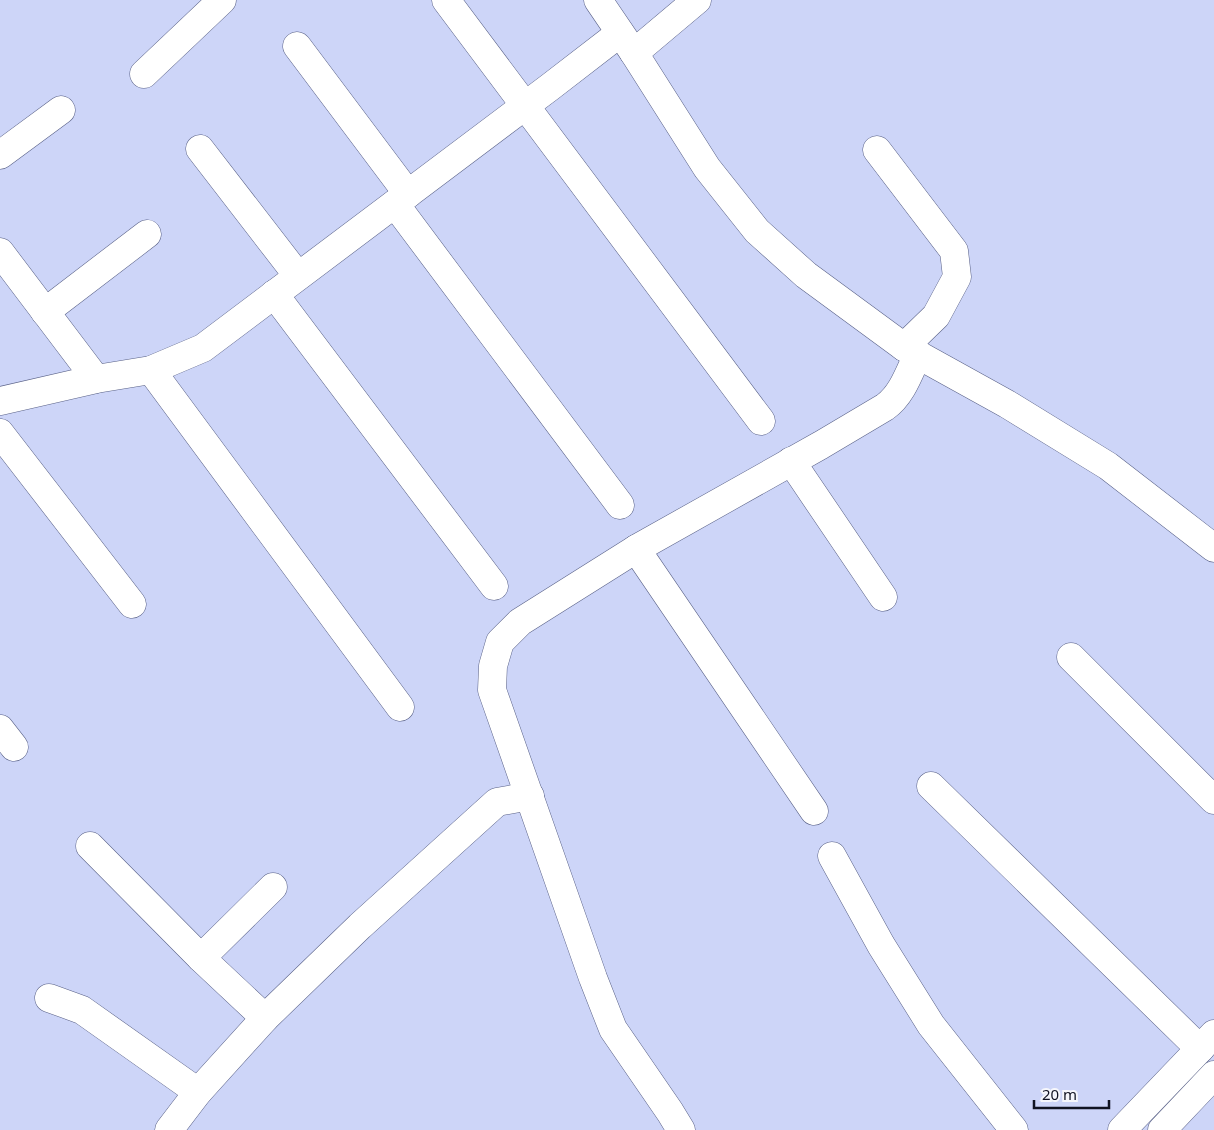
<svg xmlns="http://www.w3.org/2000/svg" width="1214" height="1130" viewBox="0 0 1214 1130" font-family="'Noto Sans',sans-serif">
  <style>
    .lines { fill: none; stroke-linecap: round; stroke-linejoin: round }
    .minor-casing { stroke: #596187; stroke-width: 29 }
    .minor { stroke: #fff; stroke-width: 28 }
  </style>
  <rect width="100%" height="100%" fill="#cdd5f8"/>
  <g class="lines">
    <defs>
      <g id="minor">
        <path d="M446,0L761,421"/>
        <path d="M598,0L634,53L707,168L757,231L806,275L904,347L1007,404L1108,466L1214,548"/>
        <path d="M297,46L408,194"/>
        <path d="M634,53L697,0"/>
        <path d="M144,74L222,0"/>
        <path d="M200,149L298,276"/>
        <path d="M877,150L954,251L957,277L936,316L904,347"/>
        <path d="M0,155L61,110"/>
        <path d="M395,204L620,505"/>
        <path d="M0,252L96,379"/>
        <path d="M274,294L494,586"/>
        <path d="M45,312L147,234"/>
        <path d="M151,370L400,707"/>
        <path d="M0,401L96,379L151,370L203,348L550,87L620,33"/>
        <path d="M0,433L132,604"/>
        <path d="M791,461L883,597"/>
        <path d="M636,549L814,811"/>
        <path d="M1071,657L1214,800"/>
        <path d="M0,729L14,747"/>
        <path d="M931,786L1200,1049"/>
        <path d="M90,846L201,958L265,1018"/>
        <path d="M832,856L881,945L931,1025L1014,1130"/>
        <path d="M201,958L273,887"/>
        <path d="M49,998L82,1010L198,1092"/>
        <path d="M169,1130L198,1092L265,1018L360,926L497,802L530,796"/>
        <path d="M681,1130L670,1112L613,1029L593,978L492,690L493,666L500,642L520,622L636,549L821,445L885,407C902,395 909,373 918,354"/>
        <path d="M1122,1130L1214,1034"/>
        <path d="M1162,1130L1214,1075"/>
      </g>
    </defs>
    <use href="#minor" class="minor-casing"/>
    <use href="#minor" class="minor"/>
  </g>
  <path d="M1034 1100v8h75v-8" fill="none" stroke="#101322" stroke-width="2.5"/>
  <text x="1042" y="1100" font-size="15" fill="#101322" stroke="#f6f7fc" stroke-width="4" paint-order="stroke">20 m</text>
</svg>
